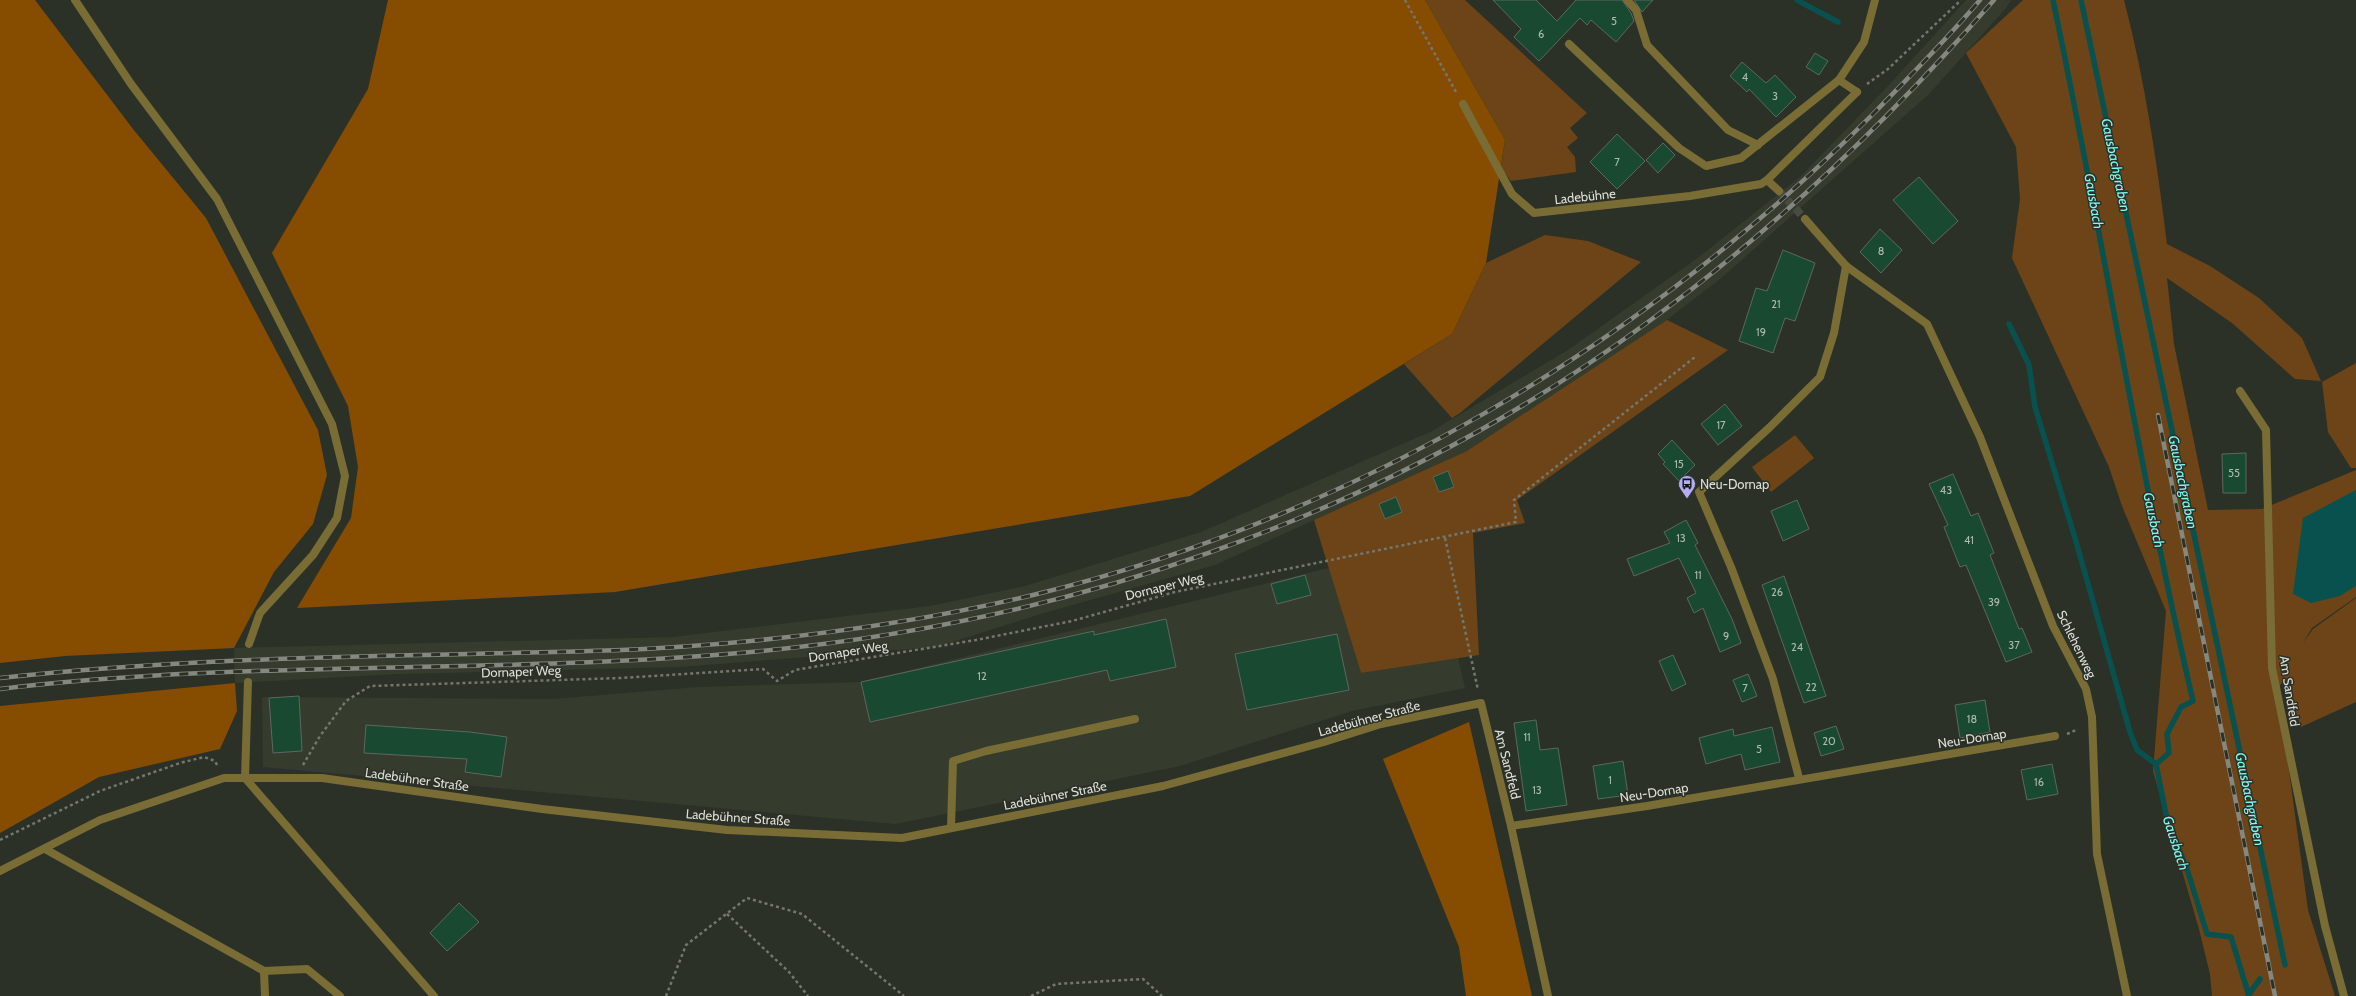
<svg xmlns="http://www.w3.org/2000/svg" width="2356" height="996" viewBox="0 0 2356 996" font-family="Cabin,sans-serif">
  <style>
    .built { fill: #353c2e }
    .green { fill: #6c4418 }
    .forest { fill: #864d00 }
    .water { fill: #08514f }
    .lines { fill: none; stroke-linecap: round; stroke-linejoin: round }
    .stream { stroke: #08514f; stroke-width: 5.5 }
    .building { fill: #1a4932; stroke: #5c6761 }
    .street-tunnel { stroke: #474b42; stroke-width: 8; stroke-dasharray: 8 4; stroke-linecap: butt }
    .path { stroke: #73776f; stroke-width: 2.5; stroke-dasharray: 3 3; stroke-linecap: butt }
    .lane { stroke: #796c35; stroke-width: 8 }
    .street { stroke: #796c35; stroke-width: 8 }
    .rail-casing { stroke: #848880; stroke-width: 4.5 }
    .rail { stroke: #2c3127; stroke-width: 3; stroke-dasharray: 9; stroke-linecap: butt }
    .labels { text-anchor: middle; stroke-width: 3; stroke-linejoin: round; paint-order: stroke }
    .number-label { font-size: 11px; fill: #acbaaf }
    .street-label { font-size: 13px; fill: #dddfd9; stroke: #2c3127 }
    .poi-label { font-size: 13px; fill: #dddfd9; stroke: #2c3127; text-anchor: start }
    .water-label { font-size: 14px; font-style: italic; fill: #80faf5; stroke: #2c3127 }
  </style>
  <rect width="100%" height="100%" fill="#2c3127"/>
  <g class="built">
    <path d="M1966,0H2011L2006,8L1929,94L1719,280L1623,353L1467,451L1215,565L1044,613L936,647L679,667L397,674L235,683L234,648L673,637L930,606L1025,586L1201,532L1432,431L1568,350L1699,257L1800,177L1889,85Z"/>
    <path d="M1329,568L1361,673L1458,658L1465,688L1352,711L1180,766L896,824L263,767L262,697L553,699L699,687L861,682Z"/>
  </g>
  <g class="green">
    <path d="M1425,0H1465L1587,113L1570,128L1578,138L1567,147L1575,157L1576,172L1511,181L1501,168L1505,140Z"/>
    <path d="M2023,0H2124C2145,80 2157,163 2167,244L2210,266L2259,298L2302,338L2321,381L2295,379L2232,323L2167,278L2174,344L2208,510L2262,509L2356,470V597L2312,628L2303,643L2313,629L2356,598V702L2301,727L2284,679L2275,694L2288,764L2308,910L2335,996H2212L2210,974L2199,929L2153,771L2166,611L2122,506L2109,467L2012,258L2020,199L2016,147L1966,53Z"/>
    <path d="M1545,235L1588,241L1641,262L1460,413L1452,418L1404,364L1452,334L1486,263Z"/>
    <path d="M1667,320L1728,350L1517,500L1525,523L1473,533L1479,655L1361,673L1314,520L1467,451Z"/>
    <path d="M2356,363V468H2351L2328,432L2322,382Z"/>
    <path d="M1795,435L1814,458L1771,492L1752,467Z"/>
  </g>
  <g class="forest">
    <path d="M0,0H35L133,129L206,218L318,430L327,475L313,524L274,572L234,648L65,656L0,663Z"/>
    <path d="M388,0H1425L1505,140L1486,263L1452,334L1190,496L615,592L297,608L351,518L358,467L348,406L272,253L368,89Z"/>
    <path d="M235,683L237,711L220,749L99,777L0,833V706Z"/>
    <path d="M1469,722L1532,996H1466L1459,947L1383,759Z"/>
  </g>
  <path class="water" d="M2356,490V586L2340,596L2311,603L2293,594L2303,518Z"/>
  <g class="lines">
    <g class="stream">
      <path d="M1797,0L1838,22"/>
      <path d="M2053,0C2102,233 2139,469 2193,701L2181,707L2167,734L2169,753L2156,764L2167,819L2187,869L2207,934L2231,937L2249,996"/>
      <path d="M2081,0L2285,965"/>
      <path d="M2009,324L2029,365L2035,407L2075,538L2130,732L2137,750L2156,764"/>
      <path d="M2249,994L2260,979"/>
    </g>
  </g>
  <g class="building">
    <path d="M1493,0H1536L1557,21L1576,0H1622L1631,13L1634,21L1616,42L1591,20L1587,25L1580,18L1539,61L1514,37L1521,29Z"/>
    <path d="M1634,0H1653L1642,12Z"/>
    <path d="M1815,53L1828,61L1819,75L1806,67Z"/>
    <path d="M1742,62L1766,83L1775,75L1796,97L1776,117L1749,89L1747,92L1730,76Z"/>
    <path d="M1617,134L1645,161L1617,189L1590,162Z"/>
    <path d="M1663,143L1675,155L1658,173L1646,160Z"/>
    <path d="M1919,177L1958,221L1933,244L1893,200Z"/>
    <path d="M1880,229L1902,250L1881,273L1860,252Z"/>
    <path d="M1783,250L1815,263L1795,321L1785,318L1773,353L1739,341L1756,288L1767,291Z"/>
    <path d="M1725,404L1742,426L1718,445L1701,424Z"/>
    <path d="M1672,440L1695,465L1679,481L1663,464L1665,462L1658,454Z"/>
    <path d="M2246,453V493H2223L2222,454Z"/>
    <path d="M1448,471L1454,487L1439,492L1433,477Z"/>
    <path d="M1953,474L1971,516L1978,513L1994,553L1990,555L2019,629L2022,628L2032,652L2006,662L1966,565L1960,567L1944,527L1948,525L1929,484Z"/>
    <path d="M1396,497L1402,512L1385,519L1379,504Z"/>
    <path d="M1797,500L1809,529L1783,541L1771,511Z"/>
    <path d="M1686,520L1698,543L1695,545L1732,619L1741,643L1720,652L1703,608L1694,613L1687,598L1696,593L1679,558L1634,576L1627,559L1670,543L1664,532Z"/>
    <path d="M1305,575L1311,595L1277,604L1271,584Z"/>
    <path d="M1784,576L1826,696L1804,703L1762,585Z"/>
    <path d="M1166,619L1176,667L1110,681L1107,670L870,722L861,682L1094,631V635Z"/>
    <path d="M1337,634L1349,690L1247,710L1235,654Z"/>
    <path d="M1673,655L1686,684L1672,691L1659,661Z"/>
    <path d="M1748,674L1757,696L1742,702L1733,680Z"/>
    <path d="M299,696L302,751L273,753L269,698Z"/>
    <path d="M1985,700L1990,732L1960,738L1955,705Z"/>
    <path d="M1536,720L1540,750L1558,748L1567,805L1526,811L1514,723Z"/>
    <path d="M366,725L470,732L507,737L501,777L465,772L467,759L364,753Z"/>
    <path d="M1836,726L1844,749L1821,756L1814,733Z"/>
    <path d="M1772,727L1780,762L1745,770L1741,754L1706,764L1699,738L1733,729L1734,736Z"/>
    <path d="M1623,761L1628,795L1598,799L1593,766Z"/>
    <path d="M2052,764L2058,794L2027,800L2021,770Z"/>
    <path d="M459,903L479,922L447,951L430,933Z"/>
  </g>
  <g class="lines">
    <path class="street-tunnel" d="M1779,191L1805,219"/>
    <g class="path">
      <path d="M1405,0L1456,92"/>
      <path d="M1867,84L1888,69L1961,0"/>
      <path d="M1445,538L1478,690"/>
      <path d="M2067,734L2078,729"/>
      <path d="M303,765L320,736L346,701L370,686L621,678L763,669L777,681L795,670L976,640L1072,621L1175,592L1516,522L1514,500L1695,357"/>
      <path d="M0,840L100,791L180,763L204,757L215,761L218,767"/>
      <path d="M727,914L789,972L808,996"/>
      <path d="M666,996L686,945L747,898L802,914L904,996"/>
      <path d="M1031,996L1056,984L1143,979L1162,996"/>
    </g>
    <g class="lane">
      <path d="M75,0L131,84L217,199L332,424L345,476L337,518L313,555L260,613L249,644"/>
      <path d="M1627,0L1636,10L1647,45L1728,130L1758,145"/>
      <path d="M1569,44L1679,148L1706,166L1741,158L1839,80L1864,42L1875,0"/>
      <path d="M1839,80L1857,92"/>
      <path d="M1463,104L1512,194L1534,213L1690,196L1761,184L1767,180"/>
      <path d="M2240,391L2266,430L2272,668L2325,926L2344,996"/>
      <path d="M248,682L245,778L434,996"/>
      <path d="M951,828L953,761L986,751L1135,719"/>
      <path d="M45,849L264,971L307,969L340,996"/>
      <path d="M264,971L265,996"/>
    </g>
    <g class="street">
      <path d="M1779,191L1767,180L1857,92"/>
      <path d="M1805,219L1846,266L1927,324L1980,437L2053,626L2086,689L2092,717L2097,854L2127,996"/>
      <path d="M1799,778L1773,679L1731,567L1699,492L1770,427L1820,377L1834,333L1846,266"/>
      <path d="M1511,826L1647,806L2055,736"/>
      <path d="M0,871L100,820L224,778H322L542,809L727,830L902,838L1163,786L1324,742L1381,724L1481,703L1511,826L1548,996"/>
    </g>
    <defs>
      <g id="rail">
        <path d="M2158,415L2275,996"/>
        <path d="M0,678C156,661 312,657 469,654C538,652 608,652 677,647C796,639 916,623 1033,595C1354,517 1643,345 1875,112C1911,75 1947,39 1980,0"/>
        <path d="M0,689C241,660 485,674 727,654C1057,628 1380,519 1648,322C1776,229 1890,119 1994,0"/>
      </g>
    </defs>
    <use href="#rail" class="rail-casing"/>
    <use href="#rail" class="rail"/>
  </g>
  <defs>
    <symbol id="bus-pin" viewBox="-11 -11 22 30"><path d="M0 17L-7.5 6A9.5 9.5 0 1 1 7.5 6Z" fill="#b3acf9" stroke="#2c3127"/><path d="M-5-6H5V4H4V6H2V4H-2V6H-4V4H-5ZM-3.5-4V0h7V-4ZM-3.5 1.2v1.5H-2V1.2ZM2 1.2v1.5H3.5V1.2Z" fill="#111"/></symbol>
  </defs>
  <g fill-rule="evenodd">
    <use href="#bus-pin" x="1677" y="474" width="20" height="27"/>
  </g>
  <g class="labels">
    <g class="number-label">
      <text x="1614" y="25">5</text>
      <text x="1541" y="38">6</text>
      <text x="1745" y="81">4</text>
      <text x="1775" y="100">3</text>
      <text x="1617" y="166">7</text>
      <text x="1881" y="255">8</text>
      <text x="1776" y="308">21</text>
      <text x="1761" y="336">19</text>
      <text x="1721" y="429">17</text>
      <text x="1679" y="468">15</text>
      <text x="2234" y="477">55</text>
      <text x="1946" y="494">43</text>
      <text x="1681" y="542">13</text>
      <text x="1969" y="544">41</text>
      <text x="1698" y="579">11</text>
      <text x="1777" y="596">26</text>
      <text x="1994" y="606">39</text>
      <text x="1726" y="640">9</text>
      <text x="2014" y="649">37</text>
      <text x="1797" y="651">24</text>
      <text x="982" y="680">12</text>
      <text x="1811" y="691">22</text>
      <text x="1745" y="692">7</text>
      <text x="1972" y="723">18</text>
      <text x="1527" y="741">11</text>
      <text x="1829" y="745">20</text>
      <text x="1759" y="753">5</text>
      <text x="1610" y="784">1</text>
      <text x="2039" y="786">16</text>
      <text x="1537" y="794">13</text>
    </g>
    <g class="street-label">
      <text transform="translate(1585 196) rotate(-6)" y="5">Ladebühne</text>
      <text transform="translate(1164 586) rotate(-14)" y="5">Dornaper Weg</text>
      <text transform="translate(2077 644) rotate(64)" y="5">Schlehenweg</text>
      <text transform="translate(848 651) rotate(-9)" y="5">Dornaper Weg</text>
      <text transform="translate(521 671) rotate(-2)" y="5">Dornaper Weg</text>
      <text transform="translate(2290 691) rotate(81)" y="5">Am Sandfeld</text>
      <text transform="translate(1369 718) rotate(-15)" y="5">Ladebühner Straße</text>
      <text transform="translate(1972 738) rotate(-9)" y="5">Neu-Dornap</text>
      <text transform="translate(1508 764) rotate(76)" y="5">Am Sandfeld</text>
      <text transform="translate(417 779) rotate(8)" y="5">Ladebühner Straße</text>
      <text transform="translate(1654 792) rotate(-9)" y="5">Neu-Dornap</text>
      <text transform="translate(1055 795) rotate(-11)" y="5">Ladebühner Straße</text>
      <text transform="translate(738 817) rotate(4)" y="5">Ladebühner Straße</text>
    </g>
    <g class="poi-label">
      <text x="1700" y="489">Neu-Dornap</text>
    </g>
    <g class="water-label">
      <text transform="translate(2116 165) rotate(78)" y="5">Gausbachgraben</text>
      <text transform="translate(2094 201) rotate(80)" y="5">Gausbach</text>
      <text transform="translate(2183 482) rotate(78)" y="5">Gausbachgraben</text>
      <text transform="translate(2154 520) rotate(78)" y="5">Gausbach</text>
      <text transform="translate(2250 799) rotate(78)" y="5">Gausbachgraben</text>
      <text transform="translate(2176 843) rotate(72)" y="5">Gausbach</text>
    </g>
  </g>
</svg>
